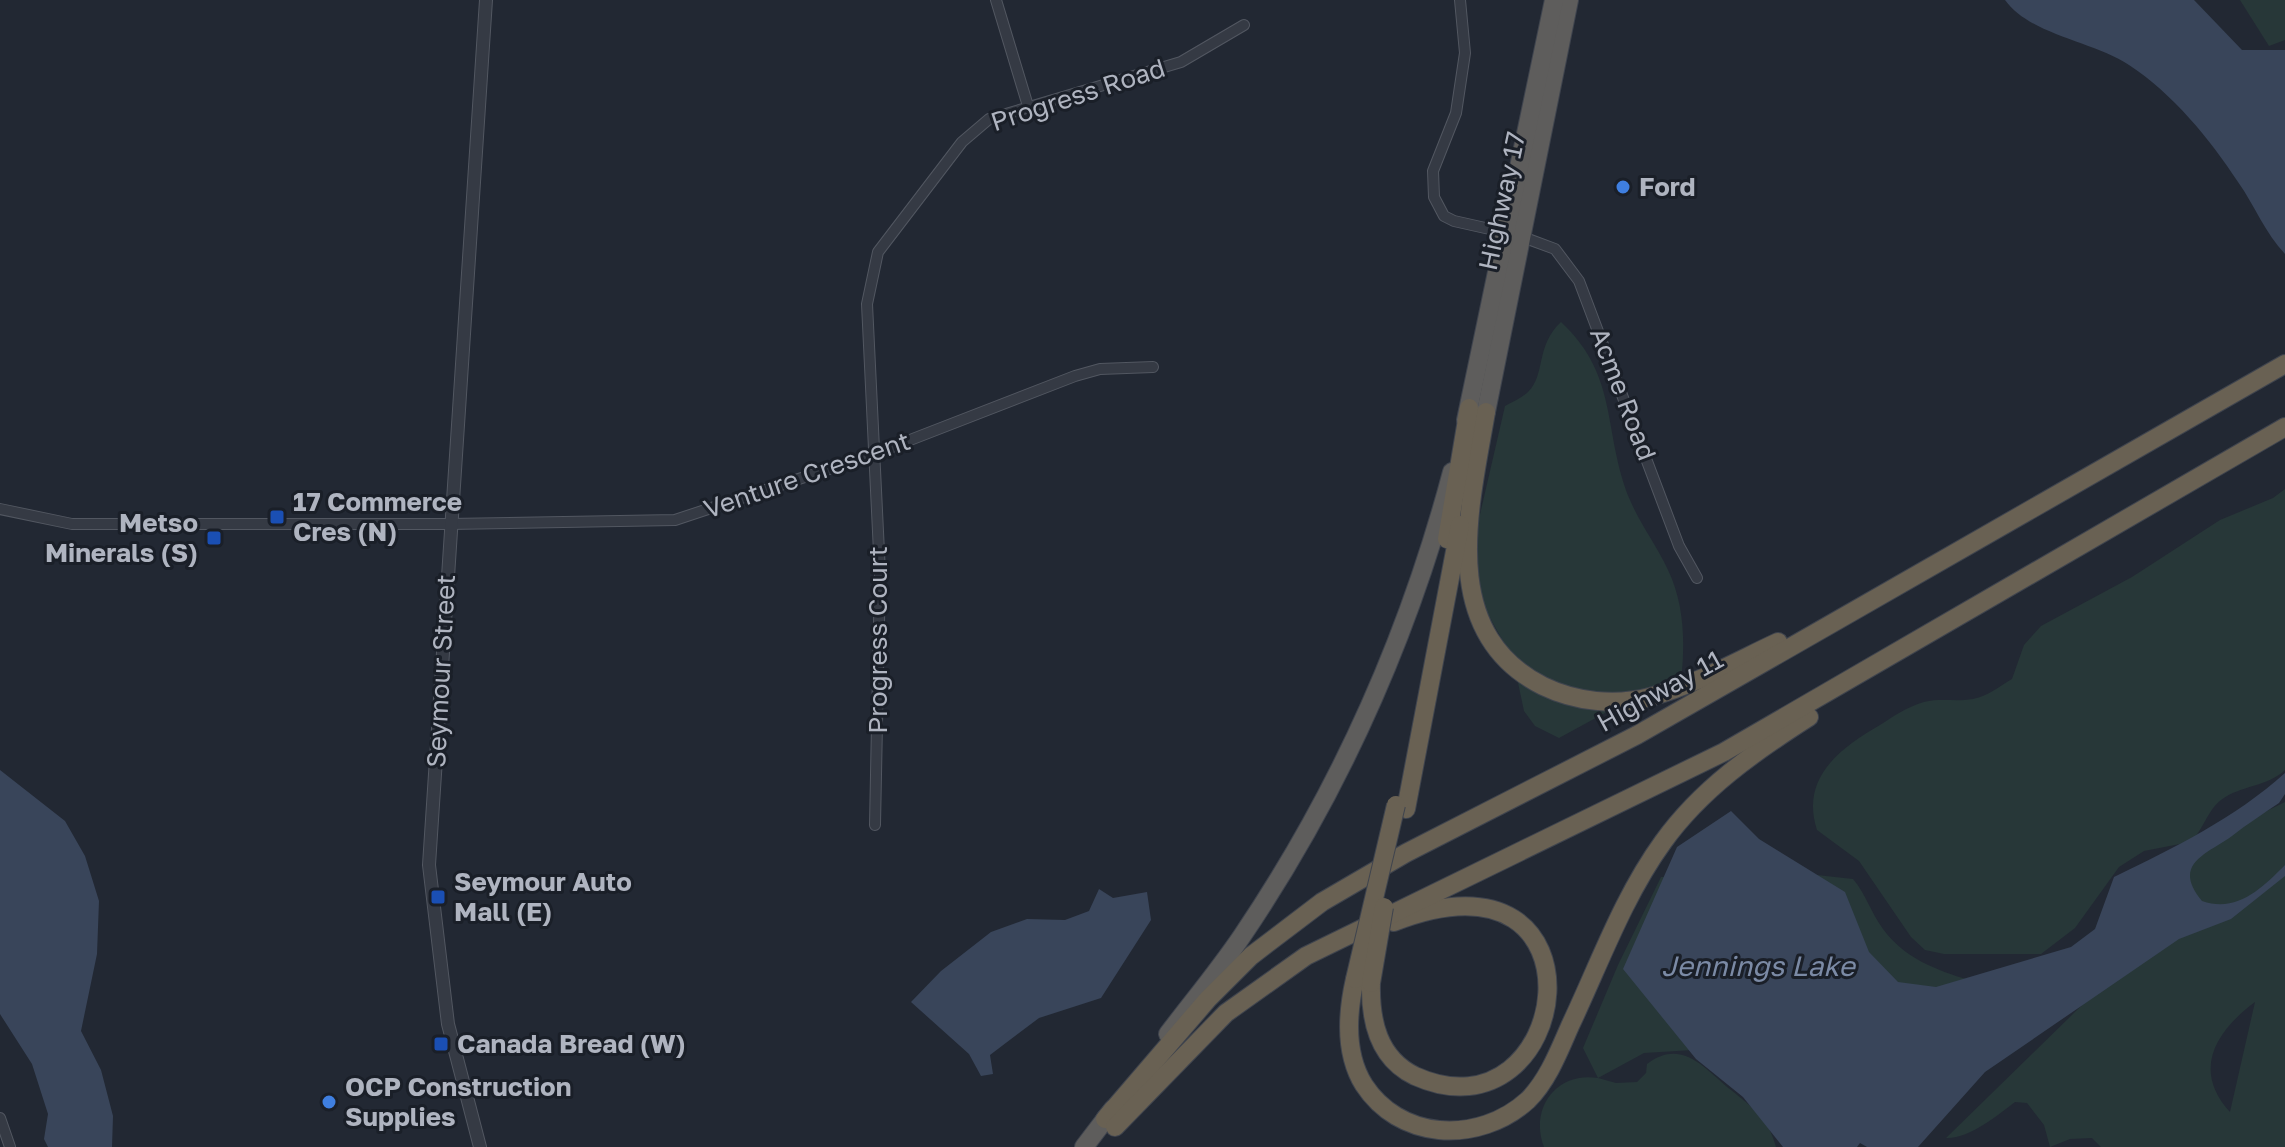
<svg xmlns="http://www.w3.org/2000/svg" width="2285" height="1147" viewBox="0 0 2285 1147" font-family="'Golos Text',sans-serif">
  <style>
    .green { fill: #273738; fill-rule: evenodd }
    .water { fill: #39455a }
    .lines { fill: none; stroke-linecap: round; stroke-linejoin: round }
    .minor-casing { stroke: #525761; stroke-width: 12 }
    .tertiary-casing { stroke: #525761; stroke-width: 14 }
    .trunk-casing { stroke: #3f444e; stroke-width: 20 }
    .motorway-casing { stroke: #3f444e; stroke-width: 20 }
    .minor { stroke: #353a44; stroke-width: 10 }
    .tertiary { stroke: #353a44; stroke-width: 12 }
    .trunk { stroke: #5e5d5c; stroke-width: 18 }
    .motorway { stroke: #696153; stroke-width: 18 }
    .motorway-bridge-casing { stroke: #3f444e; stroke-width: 20; stroke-linecap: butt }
    .motorway-bridge { stroke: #696153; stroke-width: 18 }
    .shop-dot { fill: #3f7fe0; stroke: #1a1f28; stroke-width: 3 }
    .transit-dot { fill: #1a4fb4; stroke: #1a1f28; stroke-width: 3 }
    .labels { text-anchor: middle; stroke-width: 6; stroke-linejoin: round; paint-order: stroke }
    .street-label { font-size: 26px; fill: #afb4c0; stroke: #1a1f28 }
    .poi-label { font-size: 26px; font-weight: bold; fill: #afb4c0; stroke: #1a1f28; text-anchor: start }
    .water-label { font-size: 28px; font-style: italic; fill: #7b8aa5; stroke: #1a1f28 }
  </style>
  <rect width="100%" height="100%" fill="#222833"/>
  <g class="green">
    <path d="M2240,0H2285V40L2269,46Z"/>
    <path d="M1561,322C1620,377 1602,432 1630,500C1640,524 1657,546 1668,570C1683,601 1685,637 1682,671L1559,738L1535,726L1524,711L1513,659L1466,575L1505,406C1512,402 1522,398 1528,392C1546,375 1535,346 1561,322Z"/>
    <path d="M2285,489V770C2267,787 2241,785 2221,800C2206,812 2204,830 2190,842L2144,851L2119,867L2075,928L2041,954H1944L1925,950L1911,937L1859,861L1817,830C1800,778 1840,748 1880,725C1894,716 1907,707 1924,702C1940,698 1957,702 1973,699C1986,697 2000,686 2012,679L2024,645L2041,626L2132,577L2220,520L2273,498Z"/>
    <path d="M2285,802V1147H2101L2092,1138L2070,1139L2050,1147L2044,1125L2027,1103L2015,1102C1998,1115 1969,1139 1946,1138L2162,927L2137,917L2214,837ZM2255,1002L2230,1112C2192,1070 2215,1032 2255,1002Z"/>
    <path d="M1799,873L1853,879C1866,894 1871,913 1883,929C1904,958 1936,970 1969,980L1693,1050L1644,1053L1598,1078L1616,1083L1637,1082L1646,1073L1647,1064C1682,1037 1705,1069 1731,1090C1753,1108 1769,1119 1776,1147H1544C1529,1108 1557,1071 1598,1078L1583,1048L1618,965L1661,877Z"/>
  </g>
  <g class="water">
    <path d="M2005,0H2194L2242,50H2285V254C2265,233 2255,206 2238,182C2210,139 2172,93 2129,65C2093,41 2030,35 2005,0Z"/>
    <path d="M0,770L65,821L85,856L99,901L97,954L81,1031L101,1070L113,1116L112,1147H48L44,1139L48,1114L32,1064L0,1014Z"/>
    <path d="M2285,773V794L2279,803C2263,814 2247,824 2232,836C2207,854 2171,864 2202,901C2237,913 2261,889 2285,865V876L2231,919L2179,939L1985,1072L1918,1147H1867L1860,1143L1857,1147H1783L1743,1097L1696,1059L1623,969L1677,847L1731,811L1759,839L1845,892L1869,952L1898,982L1936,987L2071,947L2095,929L2114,877C2174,848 2235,818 2285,773Z"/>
    <path d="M1099,889L1113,898L1147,892L1151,920L1101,998L1039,1018L990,1055L993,1074L981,1076L969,1054L911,1002L941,971L991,932L1027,919L1065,920L1089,911Z"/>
  </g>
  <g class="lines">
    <defs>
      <g id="minor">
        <path d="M996,0L1028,106"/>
        <path d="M1460,0L1465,53L1456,113L1433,171L1434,197L1444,216L1454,221L1503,232"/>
        <path d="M1520,236L1555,249L1579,281L1679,546L1697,578"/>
        <path d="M0,509L72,524H449L675,520L874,454L1075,376L1100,369L1153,367"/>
        <path d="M875,825L880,573L867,304L878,252L962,142L989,119L1181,62L1244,25"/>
        <path d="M0,1118L10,1147"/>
      </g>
      <path id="tertiary" d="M480,1147L448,1024L429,865L486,0"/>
      <g id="trunk">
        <path d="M1486,412L1569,0"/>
        <path d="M1466,420L1554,0"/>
        <path d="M1168,1034C1193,1001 1219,970 1242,936C1338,794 1408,638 1452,472"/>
        <path d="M1084,1147L1113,1109"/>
      </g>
      <g id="motorway">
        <path d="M1486,412C1470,506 1436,632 1543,686C1576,702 1615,706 1650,697C1695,685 1737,661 1778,642"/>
        <path d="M1447,539L1469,408"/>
        <path d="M1406,809L1460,525"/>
        <path d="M1355,979C1347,1014 1344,1053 1364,1085C1381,1111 1408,1127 1439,1130C1471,1133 1504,1122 1528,1100C1548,1080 1559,1051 1570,1026C1599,965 1623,897 1663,842C1701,789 1754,752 1809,717"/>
        <path d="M1371,983C1370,1021 1378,1058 1415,1076C1573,1147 1617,834 1394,922"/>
        <path d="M1105,1119L1208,999L1251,956L1322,902L1406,853L1637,735L2285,364"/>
        <path d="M1115,1127L1226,1013L1306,956L1724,752L2285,427"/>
      </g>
    </defs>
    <use href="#minor" class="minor-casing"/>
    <use href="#tertiary" class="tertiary-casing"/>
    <use href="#trunk" class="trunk-casing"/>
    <use href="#motorway" class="motorway-casing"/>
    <use href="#minor" class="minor"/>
    <use href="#tertiary" class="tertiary"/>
    <use href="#trunk" class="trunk"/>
    <use href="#motorway" class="motorway"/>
    <defs>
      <g id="motorway-bridge">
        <path d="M1355,979L1396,805"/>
        <path d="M1371,983L1384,907"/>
      </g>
    </defs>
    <use href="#motorway-bridge" class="motorway-bridge-casing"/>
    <use href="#motorway-bridge" class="motorway-bridge"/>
  </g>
  <g class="shop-dot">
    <circle cx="1623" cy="187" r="8"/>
    <circle cx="329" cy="1102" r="8"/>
  </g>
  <g class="transit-dot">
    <rect x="269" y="509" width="16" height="16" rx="4"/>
    <rect x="206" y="530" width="16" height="16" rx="4"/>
    <rect x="430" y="889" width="16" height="16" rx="4"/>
    <rect x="433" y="1036" width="16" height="16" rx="4"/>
  </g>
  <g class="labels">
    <g class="street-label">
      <text transform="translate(1078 95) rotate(-18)" y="9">Progress Road</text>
      <text transform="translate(1502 201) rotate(-78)" y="9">Highway 17</text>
      <text transform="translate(1623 394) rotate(69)" y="9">Acme Road</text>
      <text transform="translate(807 475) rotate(-19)" y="9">Venture Crescent</text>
      <text transform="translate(878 640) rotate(-90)" y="9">Progress Court</text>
      <text transform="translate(441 671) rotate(-87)" y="9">Seymour Street</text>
      <text transform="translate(1660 691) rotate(-29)" y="9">Highway 11</text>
    </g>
    <g class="poi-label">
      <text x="1639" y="196">Ford</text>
      <text x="293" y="511">17 Commerce<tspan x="293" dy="30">Cres (N)</tspan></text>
      <text x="198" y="532" text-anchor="end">Metso<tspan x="198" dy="30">Minerals (S)</tspan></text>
      <text x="454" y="891">Seymour Auto<tspan x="454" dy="30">Mall (E)</tspan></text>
      <text x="457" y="1053">Canada Bread (W)</text>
      <text x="345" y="1096">OCP Construction<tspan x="345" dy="30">Supplies</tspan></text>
    </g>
    <g class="water-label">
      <text x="1758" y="976">Jennings Lake</text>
    </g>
  </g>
</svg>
